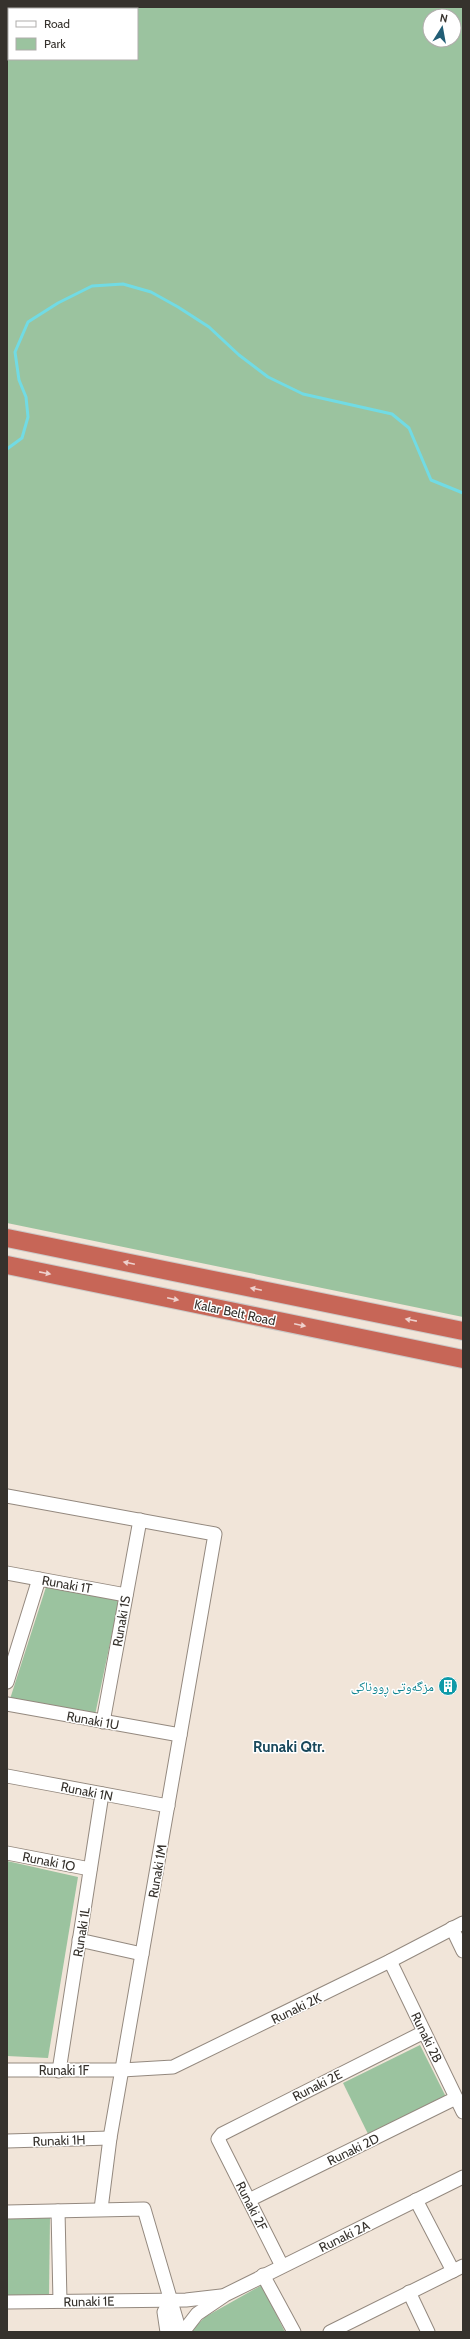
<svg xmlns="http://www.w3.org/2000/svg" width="470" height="2339" viewBox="0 0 470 2339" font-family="Cabin,'Noto Naskh Arabic',sans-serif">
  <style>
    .green { fill: #9bc39f; fill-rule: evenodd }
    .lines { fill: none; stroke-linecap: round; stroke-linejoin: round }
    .stream { stroke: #71dbe4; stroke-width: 3 }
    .minor-casing { stroke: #94897f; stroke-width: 15 }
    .highway-casing { stroke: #cbcac8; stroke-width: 20 }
    .minor { stroke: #fff; stroke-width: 13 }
    .highway { stroke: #c76657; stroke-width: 18 }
    .oneway { fill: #eed1cd }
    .labels { text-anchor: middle; stroke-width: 3; stroke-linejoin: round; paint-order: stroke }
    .street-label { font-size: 13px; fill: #36322d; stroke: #fff }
    .culture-label { font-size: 13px; fill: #0d838f; stroke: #fff; text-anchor: end }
    .quarter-label { font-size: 15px; font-weight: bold; fill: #19485b; stroke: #fff }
  </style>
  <rect width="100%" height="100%" fill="#f1e5d9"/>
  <g class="green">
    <path d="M7,7H463V1317L7,1223ZM9,9H137V59H9ZM430,16H454V40H430Z"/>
    <path d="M46,1587L119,1600L95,1715L10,1699Z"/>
    <path d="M7,1861L78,1877L48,2058L7,2056Z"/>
    <path d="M420,2045L446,2097L369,2136L343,2083Z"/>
    <path d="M50,2217L49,2298L7,2300V2218Z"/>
    <path d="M262,2285L285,2332H190L205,2317Z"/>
  </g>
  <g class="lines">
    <path class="stream" d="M7,449L22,438L28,417L26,397L19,380L15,352L28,322L58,303L92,286L123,284L151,292L178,307L209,327L239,355L268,377L303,394L392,414L409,428L431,480L463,493"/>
    <defs>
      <g id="minor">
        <path d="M7,1496L215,1534L110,2138L101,2209"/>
        <path d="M7,1573L126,1595"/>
        <path d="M7,1682L39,1579"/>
        <path d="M7,1704L180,1735"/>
        <path d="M103,1722L140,1520"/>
        <path d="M7,1776L168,1806"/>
        <path d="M7,1853L90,1869"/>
        <path d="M452,1928L463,1951"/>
        <path d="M79,1940L142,1954"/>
        <path d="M390,1961L463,2112"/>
        <path d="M7,2070H122L173,2067L390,1961L463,1923"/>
        <path d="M59,2071L102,1794"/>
        <path d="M7,2141L110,2138"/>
        <path d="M249,2200L456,2098"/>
        <path d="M416,2200L453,2271"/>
        <path d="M58,2211L60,2301"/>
        <path d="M7,2212L144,2209L180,2332"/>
        <path d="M282,2266L218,2139L222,2134L424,2032"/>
        <path d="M263,2275L294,2332"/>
        <path d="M409,2292L428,2332"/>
        <path d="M7,2302L186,2300L221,2296"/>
        <path d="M167,2332L164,2312L171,2299"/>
        <path d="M183,2332L197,2314L225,2295L463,2177"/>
        <path d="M330,2332L463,2266"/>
      </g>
      <g id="highway">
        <path d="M7,1238L463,1331"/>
        <path d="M7,1265L463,1359"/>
      </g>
    </defs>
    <use href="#minor" class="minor-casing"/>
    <use href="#highway" class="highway-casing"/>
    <use href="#minor" class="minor"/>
    <use href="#highway" class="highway"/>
  </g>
  <defs><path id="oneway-solid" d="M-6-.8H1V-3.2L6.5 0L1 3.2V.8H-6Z"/></defs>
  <g class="oneway">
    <use href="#oneway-solid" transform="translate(129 1263) rotate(-168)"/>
    <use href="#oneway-solid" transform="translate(45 1273) rotate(11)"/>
    <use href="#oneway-solid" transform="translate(256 1289) rotate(-168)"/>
    <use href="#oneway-solid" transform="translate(173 1299) rotate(12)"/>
    <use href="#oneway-solid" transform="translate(411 1320) rotate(-169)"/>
    <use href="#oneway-solid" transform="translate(300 1325) rotate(12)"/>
  </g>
  <defs>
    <symbol id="building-disc" viewBox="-11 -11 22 22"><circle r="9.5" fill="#0f9aa8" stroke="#fff"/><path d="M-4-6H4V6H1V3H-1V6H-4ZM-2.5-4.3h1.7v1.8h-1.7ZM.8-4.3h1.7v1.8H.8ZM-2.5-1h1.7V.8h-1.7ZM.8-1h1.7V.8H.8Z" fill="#fff"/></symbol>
  </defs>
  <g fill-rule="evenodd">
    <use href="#building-disc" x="437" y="1675" width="22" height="22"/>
  </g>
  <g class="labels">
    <g class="street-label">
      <text transform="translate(235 1312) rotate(12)" y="5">Kalar Belt Road</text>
      <text transform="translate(67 1584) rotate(10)" y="5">Runaki 1T</text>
      <text transform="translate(121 1621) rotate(-80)" y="5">Runaki 1S</text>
      <text transform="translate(93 1720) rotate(10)" y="5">Runaki 1U</text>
      <text transform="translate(87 1791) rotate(11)" y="5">Runaki 1N</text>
      <text transform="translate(49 1861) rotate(11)" y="5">Runaki 1O</text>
      <text transform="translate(157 1871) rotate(-80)" y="5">Runaki 1M</text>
      <text transform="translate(81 1932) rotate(-81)" y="5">Runaki 1L</text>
      <text transform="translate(296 2008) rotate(-26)" y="5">Runaki 2K</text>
      <text transform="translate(427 2037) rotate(64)" y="5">Runaki 2B</text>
      <text x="64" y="2075">Runaki 1F</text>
      <text transform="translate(317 2085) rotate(-27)" y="5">Runaki 2E</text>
      <text transform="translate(59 2140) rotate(-2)" y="5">Runaki 1H</text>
      <text transform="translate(353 2149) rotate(-26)" y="5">Runaki 2D</text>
      <text transform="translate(252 2206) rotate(63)" y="5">Runaki 2F</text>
      <text transform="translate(344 2236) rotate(-26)" y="5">Runaki 2A</text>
      <text transform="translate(89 2301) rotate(-1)" y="5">Runaki 1E</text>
    </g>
    <g class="culture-label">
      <text x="434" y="1691">مزگەوتی ڕووناکی</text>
    </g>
    <g class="quarter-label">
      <text x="289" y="1752">Runaki Qtr.</text>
    </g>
  </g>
  <rect width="470" height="2339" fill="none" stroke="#36322d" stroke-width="16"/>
  <rect x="8" y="8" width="130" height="52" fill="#ffffff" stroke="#afadab"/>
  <rect x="16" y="21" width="20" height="6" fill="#ffffff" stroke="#afadab"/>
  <text x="44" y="28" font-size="12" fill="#36322d">Road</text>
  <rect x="16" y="38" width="20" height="12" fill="#9bc39f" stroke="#afadab"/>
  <text x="44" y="48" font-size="12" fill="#36322d">Park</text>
  <g transform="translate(442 28) rotate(11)"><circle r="19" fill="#ffffff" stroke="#afadab"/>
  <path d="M0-3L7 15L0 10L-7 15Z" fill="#225e76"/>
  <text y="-6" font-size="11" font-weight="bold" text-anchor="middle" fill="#36322d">N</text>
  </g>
</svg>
